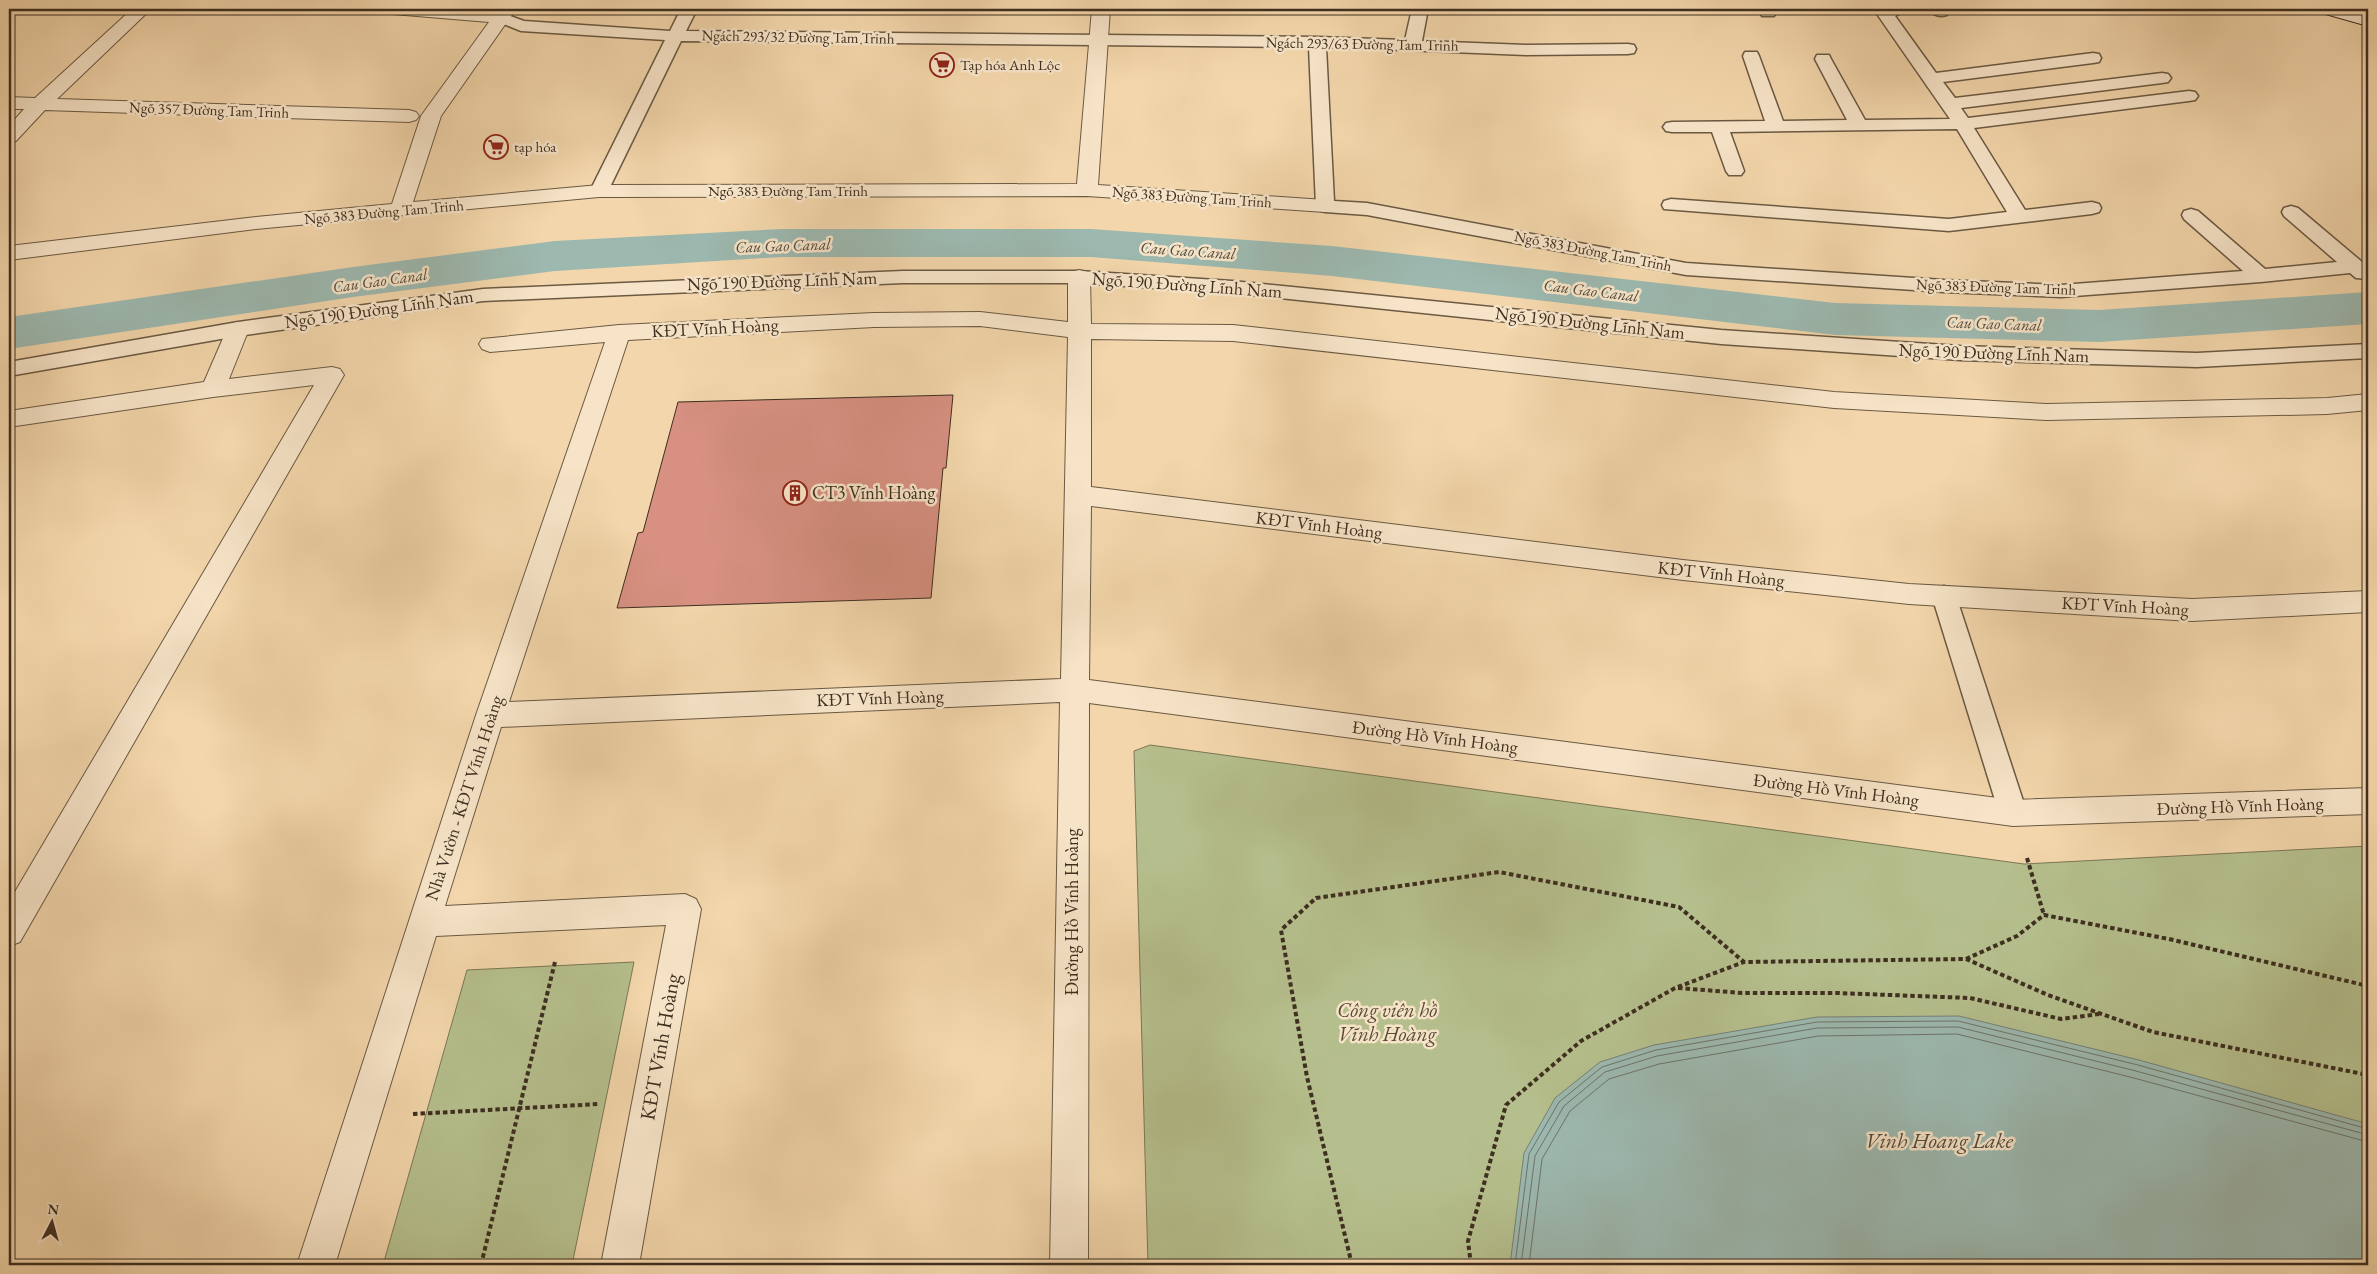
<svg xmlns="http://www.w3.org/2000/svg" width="2377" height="1274" viewBox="0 0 2377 1274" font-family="'EB Garamond',serif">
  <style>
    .green { fill: #b5bf8d; stroke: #7a7756 }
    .water { fill: #9cb8af; stroke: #768176 }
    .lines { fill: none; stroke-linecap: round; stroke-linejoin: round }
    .shore { stroke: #6d7468; stroke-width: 1 }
    .canal { fill: #9cb8af; fill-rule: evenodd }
    .building { fill: #d79081; stroke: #3e2f20 }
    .service-casing { stroke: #6b5943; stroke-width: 3 }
    .minor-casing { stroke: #6b5943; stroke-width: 2 }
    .secondary-casing { stroke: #3e2f20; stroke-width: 2 }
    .path { stroke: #3e2f20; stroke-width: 4; stroke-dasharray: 4.5 3; stroke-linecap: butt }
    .service { fill: #f7e4c8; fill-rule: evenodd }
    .minor { fill: #f7e4c8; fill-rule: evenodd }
    .secondary { fill: #f7e4c8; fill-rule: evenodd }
    .labels { text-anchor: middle; stroke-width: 5; stroke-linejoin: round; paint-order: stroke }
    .far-street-label { font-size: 15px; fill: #3e2f20; stroke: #f7e4c8 }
    .far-poi-label { font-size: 15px; fill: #3e2f20; stroke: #f7e4c8; text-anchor: start }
    .far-water-label { font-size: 16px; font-style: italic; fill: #514a3d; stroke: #f7e4c8 }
    .street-label { font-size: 18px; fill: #3e2f20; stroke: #f7e4c8 }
    .poi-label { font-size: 18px; fill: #3e2f20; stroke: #f7e4c8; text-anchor: start }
    .near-park-label { font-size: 21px; font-style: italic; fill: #564c36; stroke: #f7e4c8 }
    .near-street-label { font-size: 21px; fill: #3e2f20; stroke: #f7e4c8 }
    .near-water-label { font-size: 22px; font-style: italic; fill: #514a3d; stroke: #f7e4c8 }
  </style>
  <rect width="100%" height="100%" fill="#f3d6ab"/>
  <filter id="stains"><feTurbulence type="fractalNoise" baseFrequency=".004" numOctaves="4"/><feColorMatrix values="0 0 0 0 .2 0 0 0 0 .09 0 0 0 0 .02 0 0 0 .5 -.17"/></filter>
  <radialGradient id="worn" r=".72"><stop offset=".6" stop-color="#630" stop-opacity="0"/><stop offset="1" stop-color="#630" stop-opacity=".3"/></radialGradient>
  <g class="green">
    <path d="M1150,745L2024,864L2368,846V1265H1148L1134,751Z"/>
    <path d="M634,962L572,1265H383L467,970Z"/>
  </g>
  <path class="water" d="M1959,1016L2139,1060L2368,1124V1265H1510L1524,1153L1555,1098L1600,1062L1654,1045L1817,1017Z"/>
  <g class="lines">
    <g class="shore">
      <path d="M1515,1265L1529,1154L1559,1102L1602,1067L1656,1050L1817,1022L1958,1021L2138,1065L2368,1129"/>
      <path d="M1521,1265L1535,1156L1564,1106L1605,1072L1657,1056L1817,1028L1958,1027L2136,1071L2368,1135"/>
      <path d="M1529,1265L1542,1159L1570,1111L1609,1079L1659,1064L1818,1036L1957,1034L2134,1078L2368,1142"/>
    </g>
    <path class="canal" d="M782,229H1091L1332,246L1835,303L2099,310L2368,292V324L2099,342L1835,335L1332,276L1091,257H782L555,271L353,297L9,349V317L353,267L555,241Z"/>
  </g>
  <path class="building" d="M953,395L946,468H943L931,598L617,608L638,533L643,532L678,402Z"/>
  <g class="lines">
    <defs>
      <g id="service">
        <path d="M681,9H697L686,31L1317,37L1405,40L1412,9H1428L1422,41L1526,45L1628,44L1634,45L1636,49L1634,53L1628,54L1526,55L1326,47L1334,201L1367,203L1686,263L1944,280L2061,285L2243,271L2184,219L2182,215L2184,211L2191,209L2198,211L2265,269L2337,262L2284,216L2282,212L2284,208L2291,206L2298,208L2368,267V279L2356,278L2350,273L2261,282L2061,297L1944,292L1686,275L1367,215L1325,212L1318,210L1316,206L1309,47L681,41L608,191L606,195H592L590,191L665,40L521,31L496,21L494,18L496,15L502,13L524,21L670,31Z"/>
        <path d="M1758,9H1774L1776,13L1774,16H1762Z"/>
        <path d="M1884,9H1905L1903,12L1895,16L1936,73L2093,53L2099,54L2101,58L2099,62L2093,63L1943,82L1955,98L2162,73L2168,74L2171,78L2168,82L2162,83L1961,108L1968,118L2189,91L2195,92L2198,96L2195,100L2189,101L1974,128L2025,210L2092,202L2099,204L2101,208L2099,212L2092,214L1949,231L1664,209L1662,205L1664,201L1671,199L1949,219L2007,212L1957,129L1730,132L1744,171L1741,175H1729L1726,171L1712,132H1672L1666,131L1663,127L1666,123L1672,122L1765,121L1743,56L1745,52H1757L1759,56L1783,121L1847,120L1815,59L1817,55H1829L1831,59L1865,120L1950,119L1877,14Z"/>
        <path d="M1929,9H1947L1949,12L1947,15C1939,17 1934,16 1929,9Z"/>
        <path d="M903,271H1079L1232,281L1721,330L1960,346L2197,353L2368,344V358L2197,367L1960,360L1721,344L1232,293L1079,283H903L483,301L238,336L9,376V362L238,322L483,289Z"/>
        <path d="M1944,586L1953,589L1956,596L2027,813L2023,822L2013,825L2003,822L1999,813L1932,596L1935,589Z"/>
      </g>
      <g id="minor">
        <path d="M132,9H151L57,99L409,110L416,112L419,116L416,120L409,122L45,110L16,141L9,143V126L24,109H9V97L35,98Z"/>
        <path d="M384,9H454L496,12L498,9H516L441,116L413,202L599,185L1077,184L1092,9H1110L1098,185L1325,200L1332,202L1335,206L1332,210L1325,212L1087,196L599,197L256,229L9,260V246L256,217L392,204L421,116L489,22L393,14L387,13Z"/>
        <path d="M1079,270L1087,272L1090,277L1091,324L1233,325L1834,392L2047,404L2327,398L2368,394V410L2327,414L2047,420L1834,408L1233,341L1091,339V487L1683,560L1909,584L2192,599L2368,591V612L2192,621L1909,604L1683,580L1091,506L1089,680L2013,800L2368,788V814L2013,826L1089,703L1088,1265H1050L1060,702L501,727L445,906L685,894L696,899L701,909L639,1265H601L666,925L436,936L335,1265H297L476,715L605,342L490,352L482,349L479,344L482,339L619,325L874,313L980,312L1068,322V277L1071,272ZM980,326L1068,337L1061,679L509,702L628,340L874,327Z"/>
        <path d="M238,322L246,324L249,329L229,379L332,367L340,369L344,375L20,942L9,946V902L314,385L213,397L9,427V411L204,382L227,329L230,324Z"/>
      </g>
      <path id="secondary" d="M2319,9H2346L2368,15V26L2322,13Z"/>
    </defs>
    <use href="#service" class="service-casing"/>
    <use href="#minor" class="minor-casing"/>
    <use href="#secondary" class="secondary-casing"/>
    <g class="path">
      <path d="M2027,858L2044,915"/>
      <path d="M1966,959L2017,936L2044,915L2169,939L2368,986"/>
      <path d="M1678,988L1742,993H1837L1970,998L2061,1019L2099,1014"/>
      <path d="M413,1114L599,1104"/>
      <path d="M481,1265L555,962"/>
      <path d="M1352,1265L1307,1077L1281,930L1316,898L1499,872L1679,907L1744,962"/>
      <path d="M1471,1265L1468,1241L1506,1105L1581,1041L1675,988L1744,962L1966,959L2048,995L2153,1032L2368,1075"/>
    </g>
    <use href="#service" class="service"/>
    <use href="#minor" class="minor"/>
    <use href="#secondary" class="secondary"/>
  </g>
  <defs>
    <symbol id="supermarket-ring" viewBox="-11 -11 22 22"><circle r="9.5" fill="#f7e4c8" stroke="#8f2418" stroke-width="1.5"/><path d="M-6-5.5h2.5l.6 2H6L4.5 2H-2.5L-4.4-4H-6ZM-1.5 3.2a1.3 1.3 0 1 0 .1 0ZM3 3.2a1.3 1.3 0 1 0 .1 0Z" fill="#8f2418"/></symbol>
    <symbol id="building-ring" viewBox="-11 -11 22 22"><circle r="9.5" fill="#f7e4c8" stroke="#8f2418" stroke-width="1.5"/><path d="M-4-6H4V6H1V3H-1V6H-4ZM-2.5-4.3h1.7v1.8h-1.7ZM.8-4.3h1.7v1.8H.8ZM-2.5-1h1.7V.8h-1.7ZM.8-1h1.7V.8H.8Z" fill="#8f2418"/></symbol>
  </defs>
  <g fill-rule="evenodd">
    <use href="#supermarket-ring" x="928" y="51" width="28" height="28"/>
    <use href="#supermarket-ring" x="482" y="133" width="28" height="28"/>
    <use href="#building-ring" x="781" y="479" width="28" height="28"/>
  </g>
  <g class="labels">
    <g class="far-street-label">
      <text transform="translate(798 37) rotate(1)" y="5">Ngách 293/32 Đường Tam Trinh</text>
      <text transform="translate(1362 44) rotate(1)" y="5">Ngách 293/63 Đường Tam Trinh</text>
      <text transform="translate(209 110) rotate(2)" y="5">Ngõ 357 Đường Tam Trinh</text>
      <text x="788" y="196">Ngõ 383 Đường Tam Trinh</text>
      <text transform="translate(1192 197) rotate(4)" y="5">Ngõ 383 Đường Tam Trinh</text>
      <text transform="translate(384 212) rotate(-5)" y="5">Ngõ 383 Đường Tam Trinh</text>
      <text transform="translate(1593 251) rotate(11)" y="5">Ngõ 383 Đường Tam Trinh</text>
      <text transform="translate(1996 287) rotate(2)" y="5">Ngõ 383 Đường Tam Trinh</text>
    </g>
    <g class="far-poi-label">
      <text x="960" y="70">Tạp hóa Anh Lộc</text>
      <text x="514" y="152">tạp hóa</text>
    </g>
    <g class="far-water-label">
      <text transform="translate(783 245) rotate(-2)" y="6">Cau Gao Canal</text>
      <text transform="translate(1188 250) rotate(4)" y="6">Cau Gao Canal</text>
      <text transform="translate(380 280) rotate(-8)" y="6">Cau Gao Canal</text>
      <text transform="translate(1591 290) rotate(7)" y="6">Cau Gao Canal</text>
      <text transform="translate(1994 323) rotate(2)" y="6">Cau Gao Canal</text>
    </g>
    <g class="street-label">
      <text transform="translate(782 281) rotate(-2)" y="6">Ngõ 190 Đường Lĩnh Nam</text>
      <text transform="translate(1187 285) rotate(4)" y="6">Ngõ 190 Đường Lĩnh Nam</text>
      <text transform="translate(379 309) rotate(-8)" y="6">Ngõ 190 Đường Lĩnh Nam</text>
      <text transform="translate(1590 323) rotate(6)" y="6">Ngõ 190 Đường Lĩnh Nam</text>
      <text transform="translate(715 328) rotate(-3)" y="6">KĐT Vĩnh Hoàng</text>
      <text transform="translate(1994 353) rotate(2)" y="6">Ngõ 190 Đường Lĩnh Nam</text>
      <text transform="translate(1319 525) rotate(7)" y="6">KĐT Vĩnh Hoàng</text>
      <text transform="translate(1721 574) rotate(6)" y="6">KĐT Vĩnh Hoàng</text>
      <text transform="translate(2125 606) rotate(3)" y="6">KĐT Vĩnh Hoàng</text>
      <text transform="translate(880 698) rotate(-2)" y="6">KĐT Vĩnh Hoàng</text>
      <text transform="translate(1435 737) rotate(7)" y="6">Đường Hồ Vĩnh Hoàng</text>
      <text transform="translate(1836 790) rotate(7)" y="6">Đường Hồ Vĩnh Hoàng</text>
      <text transform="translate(464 798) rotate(-72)" y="6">Nhà Vườn - KĐT Vĩnh Hoàng</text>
      <text transform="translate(2240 806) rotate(-2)" y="6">Đường Hồ Vĩnh Hoàng</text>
      <text transform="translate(1072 912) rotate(-90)" y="6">Đường Hồ Vĩnh Hoàng</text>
    </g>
    <g class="poi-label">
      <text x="812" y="499">CT3 Vĩnh Hoàng</text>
    </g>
    <g class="near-park-label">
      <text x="1387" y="1017">Công viên hồ<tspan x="1387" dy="24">Vĩnh Hoàng</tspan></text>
    </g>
    <g class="near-street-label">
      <text transform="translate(660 1047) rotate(-80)" y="7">KĐT Vĩnh Hoàng</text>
    </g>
    <g class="near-water-label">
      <text x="1939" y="1148">Vinh Hoang Lake</text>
    </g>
  </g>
  <rect width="2377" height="1274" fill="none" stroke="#f3d6ab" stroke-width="30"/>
  <rect x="10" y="10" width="2357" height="1254" fill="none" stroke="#3e2f20" stroke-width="2.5"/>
  <rect x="15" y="15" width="2347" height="1244" fill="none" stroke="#3e2f20"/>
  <g transform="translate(52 1222) rotate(6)" stroke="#f7e4c8" stroke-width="4" paint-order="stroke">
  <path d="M0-4L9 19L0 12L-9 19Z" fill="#3e2f20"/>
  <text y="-8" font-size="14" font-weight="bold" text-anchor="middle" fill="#3e2f20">N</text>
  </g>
  <rect width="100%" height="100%" filter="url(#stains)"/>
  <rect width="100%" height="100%" fill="url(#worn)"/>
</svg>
